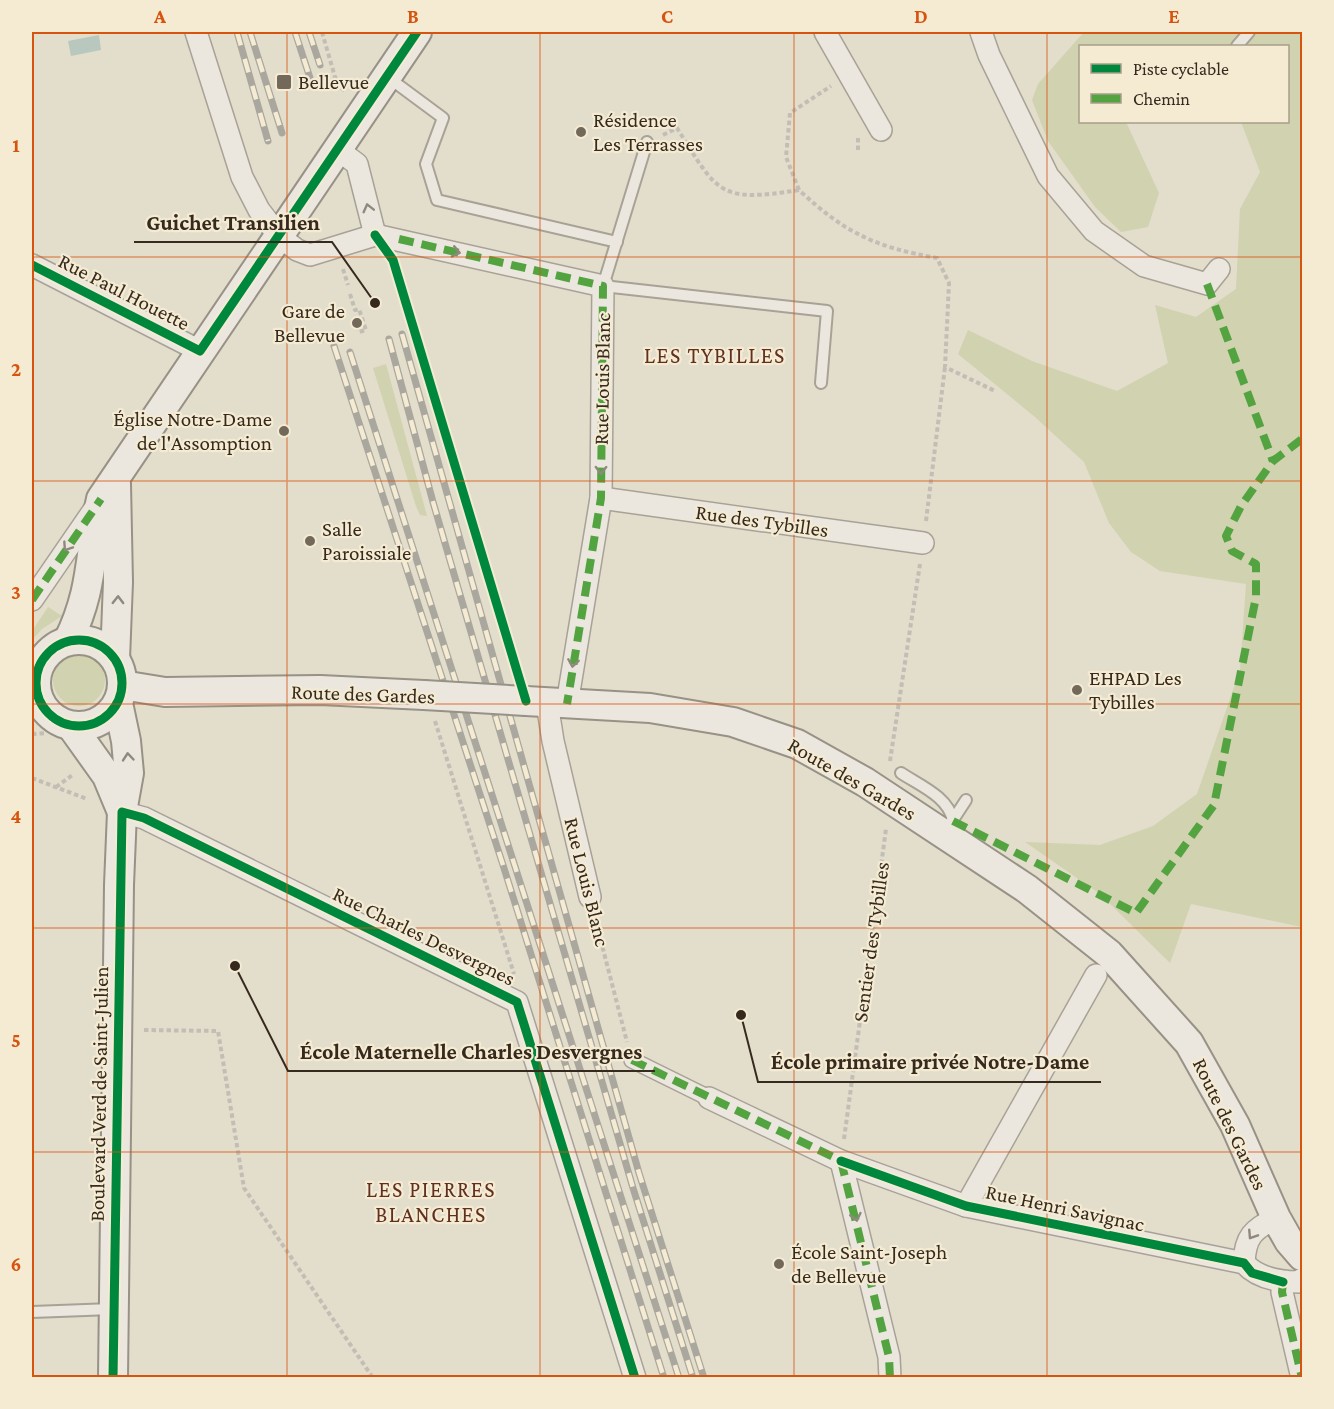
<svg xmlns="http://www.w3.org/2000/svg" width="1334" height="1409" viewBox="0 0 1334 1409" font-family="'Crimson Pro',serif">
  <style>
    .green { fill: #d1d2af }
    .water { fill: #b8c8be }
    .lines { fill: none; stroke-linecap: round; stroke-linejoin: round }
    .service-casing { stroke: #a8a296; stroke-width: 14 }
    .pedestrian-casing { stroke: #a8a296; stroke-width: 18 }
    .minor-casing { stroke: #a8a296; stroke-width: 24 }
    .secondary-casing { stroke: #989185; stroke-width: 32 }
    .path { stroke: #c3beb5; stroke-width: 4; stroke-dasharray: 4.5 3; stroke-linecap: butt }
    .service { stroke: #ebe7de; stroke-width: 10 }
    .pedestrian { stroke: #ebe7de; stroke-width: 15 }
    .minor { stroke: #ebe7de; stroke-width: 21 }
    .secondary { stroke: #ebe7de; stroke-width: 28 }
    .rail-casing { stroke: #aaa79e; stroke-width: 7 }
    .rail { stroke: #f4ebd2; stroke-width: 4.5; stroke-dasharray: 14; stroke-linecap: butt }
    .secondary-bridge-casing { stroke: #989185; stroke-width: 32; stroke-linecap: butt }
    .secondary-bridge { stroke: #ebe7de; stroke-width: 28 }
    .quiet { stroke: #53a441; stroke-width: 8; stroke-dasharray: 15 8; stroke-linecap: butt }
    .cycleway-casing { stroke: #f4ebd2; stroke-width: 13 }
    .cycleway { stroke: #00873e; stroke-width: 9 }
    .oneway { stroke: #90887e }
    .grid { fill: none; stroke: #d6540e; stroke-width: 1.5; stroke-opacity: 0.55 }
    .poi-dot { fill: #73695b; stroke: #f4ebd2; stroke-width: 2 }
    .labels { text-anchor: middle; stroke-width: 4.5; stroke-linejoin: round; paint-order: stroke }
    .poi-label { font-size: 21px; fill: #362a1e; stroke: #f4ebd2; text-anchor: start }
    .street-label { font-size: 21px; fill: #362a1e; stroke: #f4ebd2 }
    .neighbourhood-label { font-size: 22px; letter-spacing: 1.5px; fill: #602f20; stroke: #f4ebd2 }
    .leader { fill: none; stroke: #362a1e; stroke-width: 2 }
    .callout-dot { fill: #362a1e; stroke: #f4ebd2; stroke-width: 2 }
    .callout-label { font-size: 22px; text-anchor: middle; font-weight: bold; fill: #362a1e; stroke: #f4ebd2; stroke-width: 4.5; stroke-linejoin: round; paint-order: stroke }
    .neatline { fill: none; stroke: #d6540e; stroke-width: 2 }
    .grid-label { font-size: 20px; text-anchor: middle; font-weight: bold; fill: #d6540e }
  </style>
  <rect width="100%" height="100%" fill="#e3ddcc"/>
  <g class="green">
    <path d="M1084,32H1302V927L1191,904L1170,963L1100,894L1025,842L1100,845L1153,826L1197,794L1240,670L1246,584L1160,571L1131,552L1109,523L1084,462L1035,417L958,354L968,330L1032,361L1117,391L1168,363L1155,305L1196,317L1236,289L1240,209L1260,172L1241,122H1288V46H1080V122H1126L1159,193L1148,227L1121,232L1095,207L1048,141L1032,100L1038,84Z"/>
    <path d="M386,364L427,516L420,515L416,506L373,368Z"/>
    <path d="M48,607L62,616L42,629L32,640V631Z"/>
    <circle cx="79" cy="680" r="26"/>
  </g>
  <path class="water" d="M99,35L101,50L71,56L68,41Z"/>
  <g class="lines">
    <defs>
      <g id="service">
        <path d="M1237,46L1249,32"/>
        <path d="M389,78L443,118L426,164L437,200L617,242"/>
        <path d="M647,142L603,286L827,311L821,383"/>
        <path d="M901,773C919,785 949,797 953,821"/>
        <path d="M951,823L966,800"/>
        <path d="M32,1312L112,1309"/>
      </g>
      <path id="pedestrian" d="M632,1060L709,1098"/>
      <g id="minor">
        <path d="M196,32L242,177L259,210L279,236L297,250L310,255L375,235L603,286L601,498L567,704"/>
        <path d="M825,32L881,130"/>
        <path d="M981,32L989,55L1048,176L1094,231L1144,266L1207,284L1219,269"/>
        <path d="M337,149L357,164L375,235"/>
        <path d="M32,265L200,351"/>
        <path d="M601,498L923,543"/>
        <path d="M32,600L98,504"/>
        <path d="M547,703L553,741L590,897"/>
        <path d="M122,812L144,818L517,1002L635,1378"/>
        <path d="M709,1098L841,1161L966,1206L1244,1263C1258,1279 1280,1282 1300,1282L1302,1279"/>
        <path d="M841,1161L889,1357L890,1378"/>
        <path d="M966,1206L1096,975"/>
        <path d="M1244,1263C1245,1237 1253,1229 1276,1218"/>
        <path d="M1283,1282L1282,1292L1302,1378"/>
      </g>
      <g id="secondary">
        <circle cx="79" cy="683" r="43"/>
        <path d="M68,641C94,589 89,553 101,499L417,32"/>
        <path d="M115,659L118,582L116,484"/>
        <path d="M122,685L165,692L320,690L424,695"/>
        <path d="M526,701L650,708L733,722L797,744L865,782L1027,889L1109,954L1189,1043L1235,1125L1276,1218L1289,1241L1302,1256"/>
        <path d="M72,727L107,776L122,812"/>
        <path d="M113,1378L119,885L122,812L129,773L126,741L118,703"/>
      </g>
    </defs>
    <use href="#service" class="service-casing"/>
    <use href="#pedestrian" class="pedestrian-casing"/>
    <use href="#minor" class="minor-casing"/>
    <use href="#secondary" class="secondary-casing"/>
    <g class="path">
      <path d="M322,32L337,84L345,91"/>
      <path d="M663,135L677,128C718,193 718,203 799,190C845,233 875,247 937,258L949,283L945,367L995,391"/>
      <path d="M858,138V150"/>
      <path d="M799,190L786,157L790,113L831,86"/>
      <path d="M343,269L348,285"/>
      <path d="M350,294L355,310L359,309L366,330L359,332L354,316"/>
      <path d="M926,521L945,367"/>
      <path d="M435,721L514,974"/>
      <path d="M32,734L47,733"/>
      <path d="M890,761L920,564"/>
      <path d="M32,778L87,799"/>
      <path d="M56,787L74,774"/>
      <path d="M595,918L627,1042"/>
      <path d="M144,1030L218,1031L244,1188L373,1378"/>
      <path d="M844,1139L886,829"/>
    </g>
    <use href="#service" class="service"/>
    <use href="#pedestrian" class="pedestrian"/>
    <use href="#minor" class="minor"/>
    <use href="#secondary" class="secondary"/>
    <defs>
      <g id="rail">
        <path d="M237,32L268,141"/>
        <path d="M250,32L282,133"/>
        <path d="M295,32L312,84"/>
        <path d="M309,32L320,65"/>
        <path d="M402,334L639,1173L704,1378"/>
        <path d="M389,339L433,502L633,1188L693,1378"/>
        <path d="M334,346L503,865L664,1378"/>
        <path d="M350,352L679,1378"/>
      </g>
    </defs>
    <use href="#rail" class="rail-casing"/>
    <use href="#rail" class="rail"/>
    <defs>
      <path id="secondary-bridge" d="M424,695L526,701"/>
    </defs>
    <use href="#secondary-bridge" class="secondary-bridge-casing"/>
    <use href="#secondary-bridge" class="secondary-bridge"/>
    <g class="quiet">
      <path d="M399,239L603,286L601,498L567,704"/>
      <path d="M1207,284L1273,461"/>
      <path d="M32,600L101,499"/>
      <path d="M953,821L1136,913L1214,805L1256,597V564L1232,551L1226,536L1241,506L1273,461L1302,439"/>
      <path d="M632,1060L846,1163"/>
      <path d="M841,1161L889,1357L890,1378"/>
      <path d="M1283,1282L1282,1292L1302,1378"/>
    </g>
    <defs>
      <g id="cycleway">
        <path d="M375,235L393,260L526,701"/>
        <path d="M32,265L200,351L417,32"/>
        <circle cx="79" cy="683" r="43"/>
        <path d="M841,1161L966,1206L1244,1263L1252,1273L1283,1282"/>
        <path d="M113,1378L122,812L144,818L517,1002L635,1378"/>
      </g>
    </defs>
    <use href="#cycleway" class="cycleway-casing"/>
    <use href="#cycleway" class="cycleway"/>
  </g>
  <defs><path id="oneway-chevron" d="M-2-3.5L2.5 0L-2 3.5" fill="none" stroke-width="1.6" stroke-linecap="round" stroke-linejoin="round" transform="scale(1.5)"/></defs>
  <g class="oneway">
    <use href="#oneway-chevron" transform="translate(368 208) rotate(-104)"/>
    <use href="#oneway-chevron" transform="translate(456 252) rotate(13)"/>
    <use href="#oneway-chevron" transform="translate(601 470) rotate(91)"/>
    <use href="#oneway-chevron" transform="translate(67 547) rotate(124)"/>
    <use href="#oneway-chevron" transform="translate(118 600) rotate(-89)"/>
    <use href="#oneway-chevron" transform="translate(573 663) rotate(99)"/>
    <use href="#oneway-chevron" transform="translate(128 757) rotate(-95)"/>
    <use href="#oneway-chevron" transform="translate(856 1217) rotate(77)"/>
    <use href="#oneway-chevron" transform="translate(1252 1235) rotate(123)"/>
  </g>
  <path class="grid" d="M287,32V1378M540,32V1378M794,32V1378M1047,32V1378M32,257H1302M32,481H1302M32,704H1302M32,928H1302M32,1152H1302"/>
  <g class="poi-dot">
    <rect x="276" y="74" width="16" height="16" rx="3"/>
    <circle cx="581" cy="132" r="6"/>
    <circle cx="357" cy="323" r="6"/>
    <circle cx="284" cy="431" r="6"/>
    <circle cx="310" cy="541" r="6"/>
    <circle cx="1077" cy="690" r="6"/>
    <circle cx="779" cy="1264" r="6"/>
  </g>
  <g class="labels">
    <g class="poi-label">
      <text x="298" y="89">Bellevue</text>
      <text x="593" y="127">Résidence<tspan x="593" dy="24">Les Terrasses</tspan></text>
      <text x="345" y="318" text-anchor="end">Gare de<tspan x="345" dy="24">Bellevue</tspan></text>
      <text x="272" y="426" text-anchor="end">Église Notre-Dame<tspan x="272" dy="24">de l'Assomption</tspan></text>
      <text x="322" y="536">Salle<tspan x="322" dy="24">Paroissiale</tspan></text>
      <text x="1089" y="685">EHPAD Les<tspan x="1089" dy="24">Tybilles</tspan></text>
      <text x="791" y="1259">École Saint-Joseph<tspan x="791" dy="24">de Bellevue</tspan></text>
    </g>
    <g class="street-label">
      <text transform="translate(124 292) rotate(27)" y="7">Rue Paul Houette</text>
      <text transform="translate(602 379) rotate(-89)" y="7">Rue Louis Blanc</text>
      <text transform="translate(762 521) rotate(8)" y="7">Rue des Tybilles</text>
      <text transform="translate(363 694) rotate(2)" y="7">Route des Gardes</text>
      <text transform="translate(852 779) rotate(30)" y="7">Route des Gardes</text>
      <text transform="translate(587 882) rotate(76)" y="7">Rue Louis Blanc</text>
      <text transform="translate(424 936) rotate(26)" y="7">Rue Charles Desvergnes</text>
      <text transform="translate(871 942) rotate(-82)" y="7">Sentier des Tybilles</text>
      <text transform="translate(99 1094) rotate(-89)" y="7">Boulevard Verd de Saint-Julien</text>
      <text transform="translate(1230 1124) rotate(64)" y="7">Route des Gardes</text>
      <text transform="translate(1065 1208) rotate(12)" y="7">Rue Henri Savignac</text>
    </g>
    <g class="neighbourhood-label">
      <text x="715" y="363">LES TYBILLES</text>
      <text x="431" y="1197">LES PIERRES<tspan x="431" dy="25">BLANCHES</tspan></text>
    </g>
  </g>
  <path class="leader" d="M375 303L332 242H134M235 966L288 1071H655M741 1015L758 1082H1101"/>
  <g class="callout-dot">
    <circle cx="375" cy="303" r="6"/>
    <circle cx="235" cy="966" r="6"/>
    <circle cx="741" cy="1015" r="6"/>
  </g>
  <g class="callout-label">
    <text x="233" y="230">Guichet Transilien</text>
    <text x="471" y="1059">École Maternelle Charles Desvergnes</text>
    <text x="930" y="1069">École primaire privée Notre-Dame</text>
  </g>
  <rect width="1334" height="1409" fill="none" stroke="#f4ebd2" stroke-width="66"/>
  <rect x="1079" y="45" width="210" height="78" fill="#f4ebd2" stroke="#a89e8a" stroke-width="1.5"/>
  <rect x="1091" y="64" width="30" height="9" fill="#00873e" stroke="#a89e8a" stroke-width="1.5"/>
  <text x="1133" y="75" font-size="18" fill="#362a1e">Piste cyclable</text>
  <rect x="1091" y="94" width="30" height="9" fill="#53a441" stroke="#a89e8a" stroke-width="1.5"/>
  <text x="1133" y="105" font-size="18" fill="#362a1e">Chemin</text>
  <rect x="33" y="33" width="1268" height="1343" class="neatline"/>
  <g class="grid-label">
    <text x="160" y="23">A</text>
    <text x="413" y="23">B</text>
    <text x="667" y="23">C</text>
    <text x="921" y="23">D</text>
    <text x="1174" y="23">E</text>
    <text x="16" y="152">1</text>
    <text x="16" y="376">2</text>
    <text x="16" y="599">3</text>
    <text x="16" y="823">4</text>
    <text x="16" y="1047">5</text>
    <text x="16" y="1271">6</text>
  </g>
</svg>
